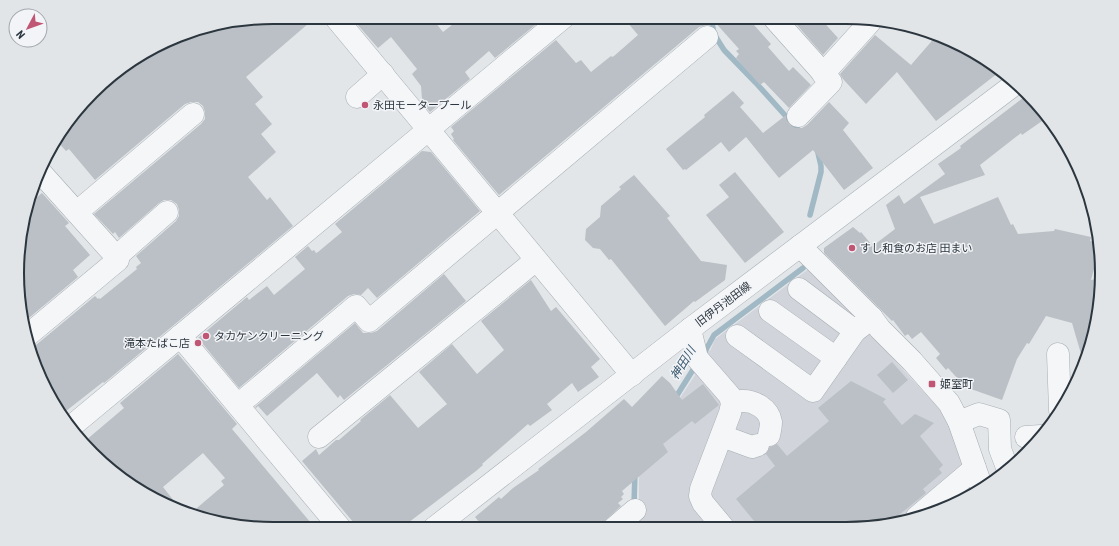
<svg xmlns="http://www.w3.org/2000/svg" width="1119" height="546" viewBox="0 0 1119 546" font-family="'Roboto Condensed','Noto Sans JP',sans-serif">
  <style>
    .built { fill: #d1d5db }
    .lines { fill: none; stroke-linecap: round; stroke-linejoin: round }
    .stream { stroke: #a1b8c5; stroke-width: 5.5 }
    .building { fill: #bac0c5 }
    .minor-casing { stroke: #a8aeb3; stroke-width: 23 }
    .minor { stroke: #f5f6f8; stroke-width: 22 }
    .poi-dot { fill: #c15574; stroke: #f2f4f7; stroke-width: 1.5 }
    .labels { text-anchor: middle; stroke-width: 3; stroke-linejoin: round; paint-order: stroke }
    .poi-label { font-size: 11px; fill: #2c363f; stroke: #f2f4f7; text-anchor: start }
    .street-label { font-size: 11px; fill: #2c363f; stroke: #f2f4f7 }
    .water-label { font-size: 12px; font-style: italic; fill: #3a596f; stroke: #f2f4f7 }
    .rim { fill: none; stroke: #2c363f; stroke-width: 2 }
  </style>
  <rect width="100%" height="100%" fill="#e2e6e9"/>
  <path class="built" d="M810,268L867,324L872,336L946,416L973,493L944,510L880,527L639,528V473L680,398L695,375L690,368L687,357L704,341L706,347L710,351L715,339Z"/>
  <g class="lines">
    <g class="stream">
      <path d="M711,17L714,34L724,50L756,83L801,133"/>
      <path d="M810,215L821,172V166L818,153"/>
      <path d="M703,355L714,335L803,268"/>
      <path d="M674,400L696,365"/>
      <path d="M634,504L635,472"/>
    </g>
  </g>
  <g class="building">
    <path d="M273,17H316L246,77L263,97L255,104L272,124L261,134L276,152L248,177L267,200L270,197L293,226L104,383L103,382L66,411L43,385L31,347L36,345L95,296L98,299L99,298L100,299L137,269L136,267L141,263L136,256L176,221L179,216V210L177,204L171,200H164L159,203L119,238L115,232L113,234L94,214L201,124L205,119V112L203,106L198,102H191L185,104L95,180L69,149L66,151L56,140L60,131L119,69L190,31Z"/>
    <path d="M364,17H431L443,32L462,17H537L540,21L495,58L489,51L465,72L470,79L430,112L426,107L425,103L422,99L421,86L412,74L417,69L391,37L378,48L356,23Z"/>
    <path d="M623,17H747L771,44L768,47L789,71L793,67L811,85L789,108L764,82L760,85L736,58L739,54L736,51L739,49L713,20L707,25L699,27L499,195L453,140L454,139L451,134L454,131L451,127L556,40L576,63L581,60L591,72L611,56L612,57L614,56L638,35Z"/>
    <path d="M790,17H819L838,38L823,55Z"/>
    <path d="M875,35L911,65L937,35L944,37L998,73L936,121L897,72L866,104L843,79L840,74Z"/>
    <path d="M733,91L744,103L740,107L763,133L786,115V120L790,125L795,128H802L807,125L829,102L849,123L843,130L873,168L844,190L813,150L779,178L746,137L729,152L721,142L686,170L685,169L683,170L666,149L705,117L704,115Z"/>
    <path d="M1028,94L1044,117L1042,119V121L1022,135L1021,133L980,165L985,175L920,197L934,224L998,197L1011,225L1013,224L1018,234L1054,231L1055,229L1091,237L1090,241L1096,242L1098,255L1091,280L1101,278L1084,364L1072,323L1046,316L1029,344L1027,343L1017,359L1002,400L971,389L969,391L948,368L946,370L936,358L940,354L921,332L912,339L908,334L905,336L893,320L892,321L824,253V248L853,227L860,233L861,232L871,244L872,243L874,245L895,229L886,205L899,195L904,204L945,174L938,164L961,148L960,146Z"/>
    <path d="M422,151L431,152L480,211L377,298L368,288L361,295L354,294L348,296L239,388L198,338L247,297L249,300L267,286L274,295L305,269L295,257L308,246L312,251L314,250L316,253L318,252L342,232L335,224Z"/>
    <path d="M735,172L784,232L745,263L706,215L729,197L719,185Z"/>
    <path d="M634,175L670,216L667,218L701,261L727,265L725,280L695,302L694,301L665,326L611,259L609,260L600,249L593,248L585,240L586,229L600,217L601,206L621,189L619,187Z"/>
    <path d="M42,193L69,223L65,226L90,255L73,270L78,277L24,322L19,306L22,223L30,203Z"/>
    <path d="M444,274L466,301L344,400L340,395L338,398L317,373L267,416L258,406L256,408L255,407L355,323L363,333H371L377,331Z"/>
    <path d="M531,280L551,311L556,307L600,359L591,367L599,377L578,392L572,383L547,404L552,410L530,426L528,424L482,464L483,465L476,471L400,529H359L302,461L316,449L319,455L336,440H339L361,421L360,420L390,395L418,428L447,404L419,372L452,344L477,374L504,350L481,321Z"/>
    <path d="M178,354L237,424L232,429L316,529H273L191,513L224,485L221,481L225,478L203,453L163,487L182,511L175,509L109,469L98,455L97,456L85,441L124,408L120,403Z"/>
    <path d="M892,362L908,380L893,393L877,375Z"/>
    <path d="M662,376L670,383L682,400L703,384L719,405L695,424L692,421L663,444L668,452L622,491L624,494L621,497L623,499L618,503L621,506L597,528H484L475,517L499,497L501,499L513,488L539,470L538,469L586,432L624,399L632,407Z"/>
    <path d="M851,381L886,399L883,402L902,425L915,414L934,423L920,436L943,465L939,469L942,473L923,489L926,493L888,524L880,527H759L736,499L775,466L766,454L770,447L777,444L787,456L829,421L818,408Z"/>
  </g>
  <g class="lines">
    <defs>
      <g id="minor">
        <path d="M335,17L632,375"/>
        <path d="M773,17L831,82L798,116"/>
        <path d="M823,74L870,22"/>
        <path d="M357,97L383,74"/>
        <path d="M77,212L193,114"/>
        <path d="M800,246L872,318L880,329L912,361L949,403L959,422L982,488"/>
        <path d="M116,257L167,212"/>
        <path d="M799,289L855,331"/>
        <path d="M770,311L836,358"/>
        <path d="M690,329L697,358L730,396L732,404L730,413L701,489L700,496L703,503L723,527"/>
        <path d="M28,335L118,260L113,253L42,174"/>
        <path d="M180,336L341,529"/>
        <path d="M737,336L813,391L855,331L872,318"/>
        <path d="M1058,354L1060,410"/>
        <path d="M732,404C735,403 738,401 741,401C754,400 769,409 771,422C771,426 770,431 769,435"/>
        <path d="M238,405L356,306L369,321L707,37"/>
        <path d="M959,422L979,414L999,420L1000,449L1008,470"/>
        <path d="M73,425L564,17"/>
        <path d="M722,436L752,447L758,445"/>
        <path d="M319,437L536,260"/>
        <path d="M1026,437L1041,436"/>
        <path d="M917,517L975,468"/>
        <path d="M434,528L690,329L1015,84"/>
        <path d="M614,528L635,510"/>
      </g>
    </defs>
    <use href="#minor" class="minor-casing"/>
    <use href="#minor" class="minor"/>
  </g>
  <g class="poi-dot">
    <circle cx="365" cy="105" r="4"/>
    <circle cx="852" cy="248" r="4"/>
    <circle cx="206" cy="336" r="4"/>
    <circle cx="198" cy="343" r="4"/>
    <rect x="928" y="380" width="8" height="8" rx="2"/>
  </g>
  <g class="labels">
    <g class="poi-label">
      <text x="373" y="109">永田モータープール</text>
      <text x="860" y="252">すし和食のお店 田まい</text>
      <text x="214" y="340">タカケンクリーニング</text>
      <text x="190" y="347" text-anchor="end">滝本たばこ店</text>
      <text x="940" y="388">姫室町</text>
    </g>
    <g class="street-label">
      <text transform="translate(723 304) rotate(-37)" y="4">旧伊丹池田線</text>
    </g>
    <g class="water-label">
      <text transform="translate(683 363) rotate(-58)" y="4">神田川</text>
    </g>
  </g>
  <path d="M0 0H1119V546H0ZM273 24H846A249 249 0 0 1 1095 273V273A249 249 0 0 1 846 522H273A249 249 0 0 1 24 273V273A249 249 0 0 1 273 24Z" fill="#e2e5e8" fill-rule="evenodd"/>
  <path class="rim" d="M273 24H846A249 249 0 0 1 1095 273V273A249 249 0 0 1 846 522H273A249 249 0 0 1 24 273V273A249 249 0 0 1 273 24Z"/>
  <g transform="translate(28 28) rotate(229)"><circle r="19" fill="#f2f4f7" stroke="#a3a8ad"/>
  <path d="M0-3L7 15L0 10L-7 15Z" fill="#c15574"/>
  <text y="-6" font-size="11" font-weight="bold" text-anchor="middle" fill="#2c363f">N</text>
  </g>
</svg>
